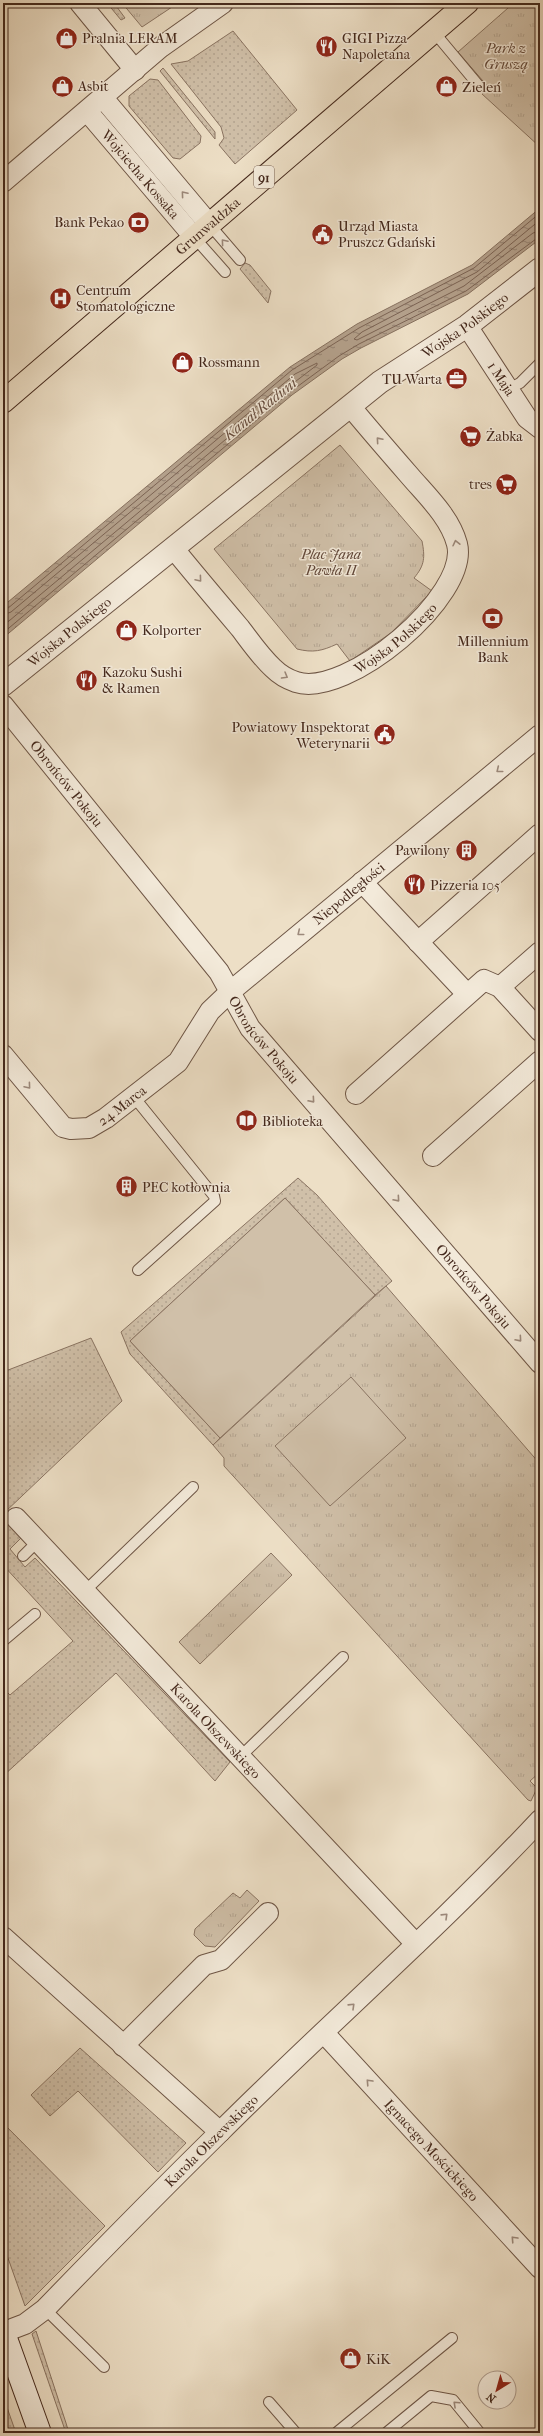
<svg xmlns="http://www.w3.org/2000/svg" width="543" height="2436" viewBox="0 0 543 2436" font-family="'IM FELL French Canon',serif">
  <style>
    .grass { fill: url(#grass-dots); stroke: #8a7462 }
    .park { fill: url(#park-tufts); stroke: #8a7462 }
    .pitch { fill: #d0c0a9; stroke: #8a7462 }
    .water { fill: url(#water-ripples); stroke: #87715f }
    .lines { fill: none; stroke-linecap: round; stroke-linejoin: round }
    .shore { stroke: #7c6454; stroke-width: 1 }
    .service-casing { stroke: #6e5646; stroke-width: 12 }
    .minor-casing { stroke: #6e5646; stroke-width: 22 }
    .tertiary-casing { stroke: #6e5646; stroke-width: 24 }
    .secondary-casing { stroke: #44281c; stroke-width: 24 }
    .primary-casing { stroke: #44281c; stroke-width: 24 }
    .service { stroke: #f3eada; stroke-width: 10 }
    .minor { stroke: #f3eada; stroke-width: 20 }
    .tertiary { stroke: #f3eada; stroke-width: 22 }
    .secondary { stroke: #f3eada; stroke-width: 22 }
    .primary { stroke: #eddfc6; stroke-width: 22 }
    .oneway { stroke: #9c897b }
    .labels { text-anchor: middle; stroke-width: 3; stroke-linejoin: round; paint-order: stroke }
    .shield { fill: #f3eada; stroke: #786255; stroke-width: 1 }
    .shield-label { font-size: 13px; font-weight: bold; fill: #44281c }
    .poi-label { font-size: 14px; fill: #44281c; stroke: #f3eada; text-anchor: start }
    .park-label { font-size: 14px; font-style: italic; fill: #604638; stroke: #f3eada }
    .street-label { font-size: 14px; fill: #44281c; stroke: #f3eada }
    .water-label { font-size: 15px; font-style: italic; fill: #664c3e; stroke: #f3eada }
  </style>
  <defs>
    <pattern id="grass-dots" width="8" height="8" patternUnits="userSpaceOnUse"><rect width="8" height="8" fill="#d0c0a9"/><path d="M2 2h.1M6 6h.1" fill="none" stroke="#b4a591" stroke-width="1.8" stroke-linecap="round"/></pattern>
    <pattern id="park-tufts" width="24" height="20" patternUnits="userSpaceOnUse"><rect width="24" height="20" fill="#d0c0a9"/><path d="M3 7l-1-3M5 7V3M7 7l1-3M15 17l-1-3M17 17v-4M19 17l1-3" fill="none" stroke="#b4a591"/></pattern>
    <pattern id="water-ripples" width="26" height="14" patternUnits="userSpaceOnUse"><rect width="26" height="14" fill="#b4a18c"/><path d="M2 4q2-2 4 0t4 0M15 11q2-2 4 0t4 0" fill="none" stroke="#948372"/></pattern>
  </defs>
  <rect width="100%" height="100%" fill="#eddfc6"/>
  <filter id="stains"><feTurbulence type="fractalNoise" baseFrequency=".005" numOctaves="4"/><feColorMatrix values="0 0 0 0 .2 0 0 0 0 .09 0 0 0 0 .02 0 0 0 .5 -.17"/></filter>
  <radialGradient id="worn" r=".72"><stop offset=".6" stop-color="#630" stop-opacity="0"/><stop offset="1" stop-color="#630" stop-opacity=".3"/></radialGradient>
  <g class="grass">
    <path d="M107,3H114L125,18L121,20Z"/>
    <path d="M233,31L297,110L235,164L219,145L224,138L221,127L171,64L188,61Z"/>
    <path d="M163,68L215,132V139L160,71Z"/>
    <path d="M150,79L158,80L201,136L200,143L180,159L173,158L129,106V96Z"/>
    <path d="M245,263L250,265L271,291L268,303L240,269Z"/>
    <path d="M298,1178L317,1195L392,1281L375,1295L285,1198L130,1341L220,1438L213,1445L130,1354L121,1332Z"/>
    <path d="M91,1338L122,1401L3,1514V1372Z"/>
    <path d="M3,1518L21,1538L10,1549L25,1567L35,1558L230,1762L215,1781L116,1673L3,1776V1688L10,1695L73,1641L3,1565Z"/>
    <path d="M80,2048L186,2143L158,2172L78,2091L50,2116L31,2095Z"/>
    <path d="M3,2123L105,2226L25,2306L3,2244Z"/>
    <path d="M36,2331L66,2423L69,2433H66L32,2334Z"/>
    <path d="M3,2396L16,2433H3Z"/>
  </g>
  <g class="park">
    <path d="M122,3H178L142,27Z"/>
    <path d="M510,3H540V147L482,94L489,88L458,52L508,8Z"/>
    <path d="M340,445L422,541C425,557 425,565 414,578L432,591L391,633L350,661L337,644C322,651 313,653 297,649L214,549Z"/>
    <path d="M386,1286L540,1464V1772L530,1781L537,1788L531,1801L528,1800L224,1466V1458L213,1445Z"/>
    <path d="M271,1553L292,1575L200,1664L179,1642Z"/>
    <path d="M247,1890L259,1901L215,1947L205,1946L194,1935L195,1929L233,1893L240,1898Z"/>
  </g>
  <g class="pitch">
    <path d="M285,1198L375,1295L220,1438L130,1341Z"/>
    <path d="M351,1377L406,1438L330,1506L275,1446Z"/>
  </g>
  <path class="water" d="M540,208V239L468,294L361,348L342,359L292,395L3,638V607L8,602L290,367L357,324L472,265Z"/>
  <g class="lines">
    <g class="shore">
      <path d="M540,220L477,272L362,332L354,339L357,340L464,286L533,233L540,231"/>
      <path d="M3,610L7,609L292,370L359,328L474,268L540,213"/>
      <path d="M3,615L11,612L295,374L317,363V365L287,388L3,626"/>
      <path d="M3,633L290,392L339,356L359,344L466,291L540,236"/>
    </g>
    <defs>
      <g id="service">
        <path d="M434,32L479,86"/>
        <path d="M209,224L240,260"/>
        <path d="M194,237L225,272"/>
        <path d="M508,389L520,383L540,363"/>
        <path d="M134,1097L214,1196L215,1201L138,1270"/>
        <path d="M23,1556L38,1541"/>
        <path d="M85,1591L193,1487"/>
        <path d="M3,1641L35,1614"/>
        <path d="M240,1757L343,1657"/>
        <path d="M45,2309L104,2367"/>
        <path d="M269,2402L296,2433"/>
        <path d="M336,2433L452,2338"/>
        <path d="M386,2433L431,2396L453,2400L480,2433"/>
      </g>
      <g id="minor">
        <path d="M80,3L135,70"/>
        <path d="M103,98L209,224"/>
        <path id="s1" d="M87,111L194,237"/>
        <path d="M3,182L161,47L223,3"/>
        <path id="s2" d="M467,326L527,418L540,428"/>
        <path id="s3" d="M174,549C196,576 218,602 240,628C250,641 260,656 273,668C279,674 287,679 296,682C346,699 470,596 457,544C450,517 426,495 409,475C389,452 369,429 350,406"/>
        <path id="s4" d="M3,705L219,972L250,1028L540,1363"/>
        <path d="M362,882L467,994"/>
        <path d="M418,942L540,834"/>
        <path d="M500,987L540,952"/>
        <path id="s5" d="M3,1055L63,1127L71,1129L89,1128L106,1118L178,1062L210,1011L231,991L540,735"/>
        <path d="M356,1094L484,980L500,987L540,1031"/>
        <path d="M433,1156L540,1061"/>
        <path id="s6" d="M16,1518L416,1944"/>
        <path d="M3,1937L220,2132"/>
        <path id="s7" d="M324,2033L540,2268"/>
        <path d="M123,2046L204,1965L221,1960L268,1913"/>
        <path id="s8" d="M4,2332L25,2324L45,2309C103,2249 161,2190 220,2132C325,2027 438,1929 540,1820"/>
      </g>
      <g id="tertiary">
        <path id="s9" d="M3,685L380,382L467,326L540,269"/>
      </g>
      <path id="secondary" d="M3,2330L40,2433"/>
      <g id="primary">
        <path id="s10" d="M3,402L467,3"/>
      </g>
    </defs>
    <use href="#service" class="service-casing"/>
    <use href="#minor" class="minor-casing"/>
    <use href="#tertiary" class="tertiary-casing"/>
    <use href="#secondary" class="secondary-casing"/>
    <use href="#primary" class="primary-casing"/>
    <use href="#service" class="service"/>
    <use href="#minor" class="minor"/>
    <use href="#tertiary" class="tertiary"/>
    <use href="#secondary" class="secondary"/>
    <use href="#primary" class="primary"/>
  </g>
  <defs><path id="oneway-chevron" d="M-2-3.5L2.5 0L-2 3.5" fill="none" stroke-width="1.6" stroke-linecap="round" stroke-linejoin="round"/></defs>
  <g class="oneway">
    <use href="#oneway-chevron" transform="translate(184 194) rotate(-130)"/>
    <use href="#oneway-chevron" transform="translate(224 242) rotate(-130)"/>
    <use href="#oneway-chevron" transform="translate(379 440) rotate(-131)"/>
    <use href="#oneway-chevron" transform="translate(456 543) rotate(-103)"/>
    <use href="#oneway-chevron" transform="translate(199 579) rotate(50)"/>
    <use href="#oneway-chevron" transform="translate(285 676) rotate(30)"/>
    <use href="#oneway-chevron" transform="translate(499 770) rotate(141)"/>
    <use href="#oneway-chevron" transform="translate(300 933) rotate(141)"/>
    <use href="#oneway-chevron" transform="translate(28 1086) rotate(50)"/>
    <use href="#oneway-chevron" transform="translate(312 1100) rotate(49)"/>
    <use href="#oneway-chevron" transform="translate(397 1199) rotate(49)"/>
    <use href="#oneway-chevron" transform="translate(519 1339) rotate(49)"/>
    <use href="#oneway-chevron" transform="translate(445 1916) rotate(-44)"/>
    <use href="#oneway-chevron" transform="translate(352 2006) rotate(-44)"/>
    <use href="#oneway-chevron" transform="translate(369 2082) rotate(-133)"/>
    <use href="#oneway-chevron" transform="translate(514 2239) rotate(-133)"/>
    <use href="#oneway-chevron" transform="translate(456 2404) rotate(-137)"/>
  </g>
  <defs>
    <symbol id="shop-disc" viewBox="-11 -11 22 22"><circle r="9.5" fill="#8f2418" stroke="#f3eada"/><path d="M-5-2.5h2.3a2.7 3.5 0 0 1 5.4 0H5L5.5 6h-11ZM-1.5-2.5h3a1.5 2.3 0 0 0-3 0Z" fill="#fff"/></symbol>
    <symbol id="restaurant-disc" viewBox="-11 -11 22 22"><circle r="9.5" fill="#8f2418" stroke="#f3eada"/><path d="M-5-6h1v4h1v-4h1v4h1v-4h1v5L-1.5 .5V6h-2V.5L-5-1ZM5-6V6H3V1.5H1.5Q1.5-4 5-6Z" fill="#fff"/></symbol>
    <symbol id="bank-disc" viewBox="-11 -11 22 22"><circle r="9.5" fill="#8f2418" stroke="#f3eada"/><path d="M-6-4H6V4H-6ZM0-2.3a2.3 2.3 0 1 0 0 4.6a2.3 2.3 0 1 0 0-4.6Z" fill="#fff"/></symbol>
    <symbol id="civic-disc" viewBox="-11 -11 22 22"><circle r="9.5" fill="#8f2418" stroke="#f3eada"/><path d="M-.6-6.5H3V-4.5H.6V-3L4-1V1h2V6H-6V1h2V-1L-.6-3ZM-1.2 2.5V6h2.4V2.5Z" fill="#fff"/></symbol>
    <symbol id="hospital-disc" viewBox="-11 -11 22 22"><circle r="9.5" fill="#8f2418" stroke="#f3eada"/><path d="M-5-5h3v3.5h4V-5h3V5h-3V1.5h-4V5h-3Z" fill="#fff"/></symbol>
    <symbol id="office-disc" viewBox="-11 -11 22 22"><circle r="9.5" fill="#8f2418" stroke="#f3eada"/><path d="M-6-3h4V-5.5h4V-3h4V5H-6ZM-1-4.5V-3h2v-1.5ZM-6 0V1H6V0Z" fill="#fff"/></symbol>
    <symbol id="supermarket-disc" viewBox="-11 -11 22 22"><circle r="9.5" fill="#8f2418" stroke="#f3eada"/><path d="M-6-5.5h2.5l.6 2H6L4.5 2H-2.5L-4.4-4H-6ZM-1.5 3.2a1.3 1.3 0 1 0 .1 0ZM3 3.2a1.3 1.3 0 1 0 .1 0Z" fill="#fff"/></symbol>
    <symbol id="building-disc" viewBox="-11 -11 22 22"><circle r="9.5" fill="#8f2418" stroke="#f3eada"/><path d="M-4-6H4V6H1V3H-1V6H-4ZM-2.5-4.3h1.7v1.8h-1.7ZM.8-4.3h1.7v1.8H.8ZM-2.5-1h1.7V.8h-1.7ZM.8-1h1.7V.8H.8Z" fill="#fff"/></symbol>
    <symbol id="library-disc" viewBox="-11 -11 22 22"><circle r="9.5" fill="#8f2418" stroke="#f3eada"/><path d="M-6-4Q-3-5.5-.7-3.5V5Q-3 3-6 4ZM6-4Q3-5.5 .7-3.5V5Q3 3 6 4Z" fill="#fff"/></symbol>
  </defs>
  <g fill-rule="evenodd">
    <use href="#shop-disc" x="54" y="26" width="25" height="25"/>
    <use href="#restaurant-disc" x="314" y="34" width="25" height="25"/>
    <use href="#shop-disc" x="50" y="74" width="25" height="25"/>
    <use href="#shop-disc" x="434" y="74" width="25" height="25"/>
    <use href="#bank-disc" x="126" y="210" width="25" height="25"/>
    <use href="#civic-disc" x="310" y="222" width="25" height="25"/>
    <use href="#hospital-disc" x="48" y="286" width="25" height="25"/>
    <use href="#shop-disc" x="170" y="350" width="25" height="25"/>
    <use href="#office-disc" x="444" y="366" width="25" height="25"/>
    <use href="#supermarket-disc" x="458" y="424" width="25" height="25"/>
    <use href="#supermarket-disc" x="494" y="472" width="25" height="25"/>
    <use href="#bank-disc" x="480" y="606" width="25" height="25"/>
    <use href="#shop-disc" x="114" y="618" width="25" height="25"/>
    <use href="#restaurant-disc" x="74" y="668" width="25" height="25"/>
    <use href="#civic-disc" x="372" y="722" width="25" height="25"/>
    <use href="#building-disc" x="454" y="838" width="25" height="25"/>
    <use href="#restaurant-disc" x="402" y="872" width="25" height="25"/>
    <use href="#library-disc" x="234" y="1108" width="25" height="25"/>
    <use href="#building-disc" x="114" y="1174" width="25" height="25"/>
    <use href="#shop-disc" x="338" y="2346" width="25" height="25"/>
  </g>
  <g class="labels">
    <rect class="shield" x="254" y="166" width="20" height="22" rx="3"/>
    <g class="shield-label">
      <text x="264" y="182">91</text>
    </g>
    <g class="poi-label">
      <text x="82" y="43">Pralnia LERAM</text>
      <text x="342" y="43">GIGI Pizza<tspan x="342" dy="16">Napoletana</tspan></text>
      <text x="78" y="91">Asbit</text>
      <text x="462" y="92">Zieleń</text>
      <text x="124" y="227" text-anchor="end">Bank Pekao</text>
      <text x="338" y="231">Urząd Miasta<tspan x="338" dy="16">Pruszcz Gdański</tspan></text>
      <text x="76" y="295">Centrum<tspan x="76" dy="16">Stomatologiczne</tspan></text>
      <text x="198" y="367">Rossmann</text>
      <text x="442" y="384" text-anchor="end">TU Warta</text>
      <text x="486" y="441">Żabka</text>
      <text x="492" y="489" text-anchor="end">tres</text>
      <text x="142" y="635">Kolporter</text>
      <text x="493" y="646" text-anchor="middle">Millennium<tspan x="493" dy="16">Bank</tspan></text>
      <text x="102" y="677">Kazoku Sushi<tspan x="102" dy="16">&amp; Ramen</tspan></text>
      <text x="370" y="732" text-anchor="end">Powiatowy Inspektorat<tspan x="370" dy="16">Weterynarii</tspan></text>
      <text x="450" y="855" text-anchor="end">Pawilony</text>
      <text x="430" y="890">Pizzeria 105</text>
      <text x="262" y="1126">Biblioteka</text>
      <text x="142" y="1192">PEC kotłownia</text>
      <text x="366" y="2364">KiK</text>
    </g>
    <g class="park-label">
      <text x="506" y="53">Park z<tspan x="506" dy="16">Gruszą</tspan></text>
      <text x="331" y="559">Plac Jana<tspan x="331" dy="16">Pawła II</tspan></text>
    </g>
    <g class="street-label">
      <text dy="5" stroke="none"><textPath href="#s1" startOffset="83">Wojciecha Kossaka</textPath></text>
      <text dy="5" stroke="none"><textPath href="#s10" startOffset="270">Grunwaldzka</textPath></text>
      <text dy="5" stroke="none"><textPath href="#s9" startOffset="586">Wojska Polskiego</textPath></text>
      <text dy="5" stroke="none"><textPath href="#s2" startOffset="63">1 Maja</textPath></text>
      <text dy="5" stroke="none"><textPath href="#s9" startOffset="85">Wojska Polskiego</textPath></text>
      <text dy="5" stroke="none"><textPath href="#s3" startOffset="295">Wojska Polskiego</textPath></text>
      <text dy="5" stroke="none"><textPath href="#s4" startOffset="101">Obrońców Pokoju</textPath></text>
      <text dy="5" stroke="none"><textPath href="#s5" startOffset="473">Niepodległości</textPath></text>
      <text dy="5" stroke="none"><textPath href="#s4" startOffset="425">Obrońców Pokoju</textPath></text>
      <text dy="5" stroke="none"><textPath href="#s5" startOffset="160">24 Marca</textPath></text>
      <text dy="5" stroke="none"><textPath href="#s4" startOffset="749">Obrońców Pokoju</textPath></text>
      <text dy="5" stroke="none"><textPath href="#s6" startOffset="292">Karola Olszewskiego</textPath></text>
      <text dy="5" stroke="none"><textPath href="#s8" startOffset="284">Karola Olszewskiego</textPath></text>
      <text dy="5" stroke="none"><textPath href="#s7" startOffset="159">Ignacego Mościckiego</textPath></text>
    </g>
    <g class="water-label">
      <text transform="translate(260 409) rotate(-39)" y="5">Kanał Raduni</text>
    </g>
  </g>
  <rect width="543" height="2436" fill="none" stroke="#eddfc6" stroke-width="16"/>
  <rect x="4" y="4" width="535" height="2428" fill="none" stroke="#44281c" stroke-width="2"/>
  <rect x="8" y="8" width="527" height="2420" fill="none" stroke="#44281c"/>
  <g transform="translate(497 2390) rotate(217)"><circle r="19" fill="#f3eada" stroke="#ad9c8e"/>
  <path d="M0-3L7 15L0 10L-7 15Z" fill="#8f2418"/>
  <text y="-6" font-size="11" font-weight="bold" text-anchor="middle" fill="#44281c">N</text>
  </g>
  <rect width="100%" height="100%" filter="url(#stains)"/>
  <rect width="100%" height="100%" fill="url(#worn)"/>
</svg>
